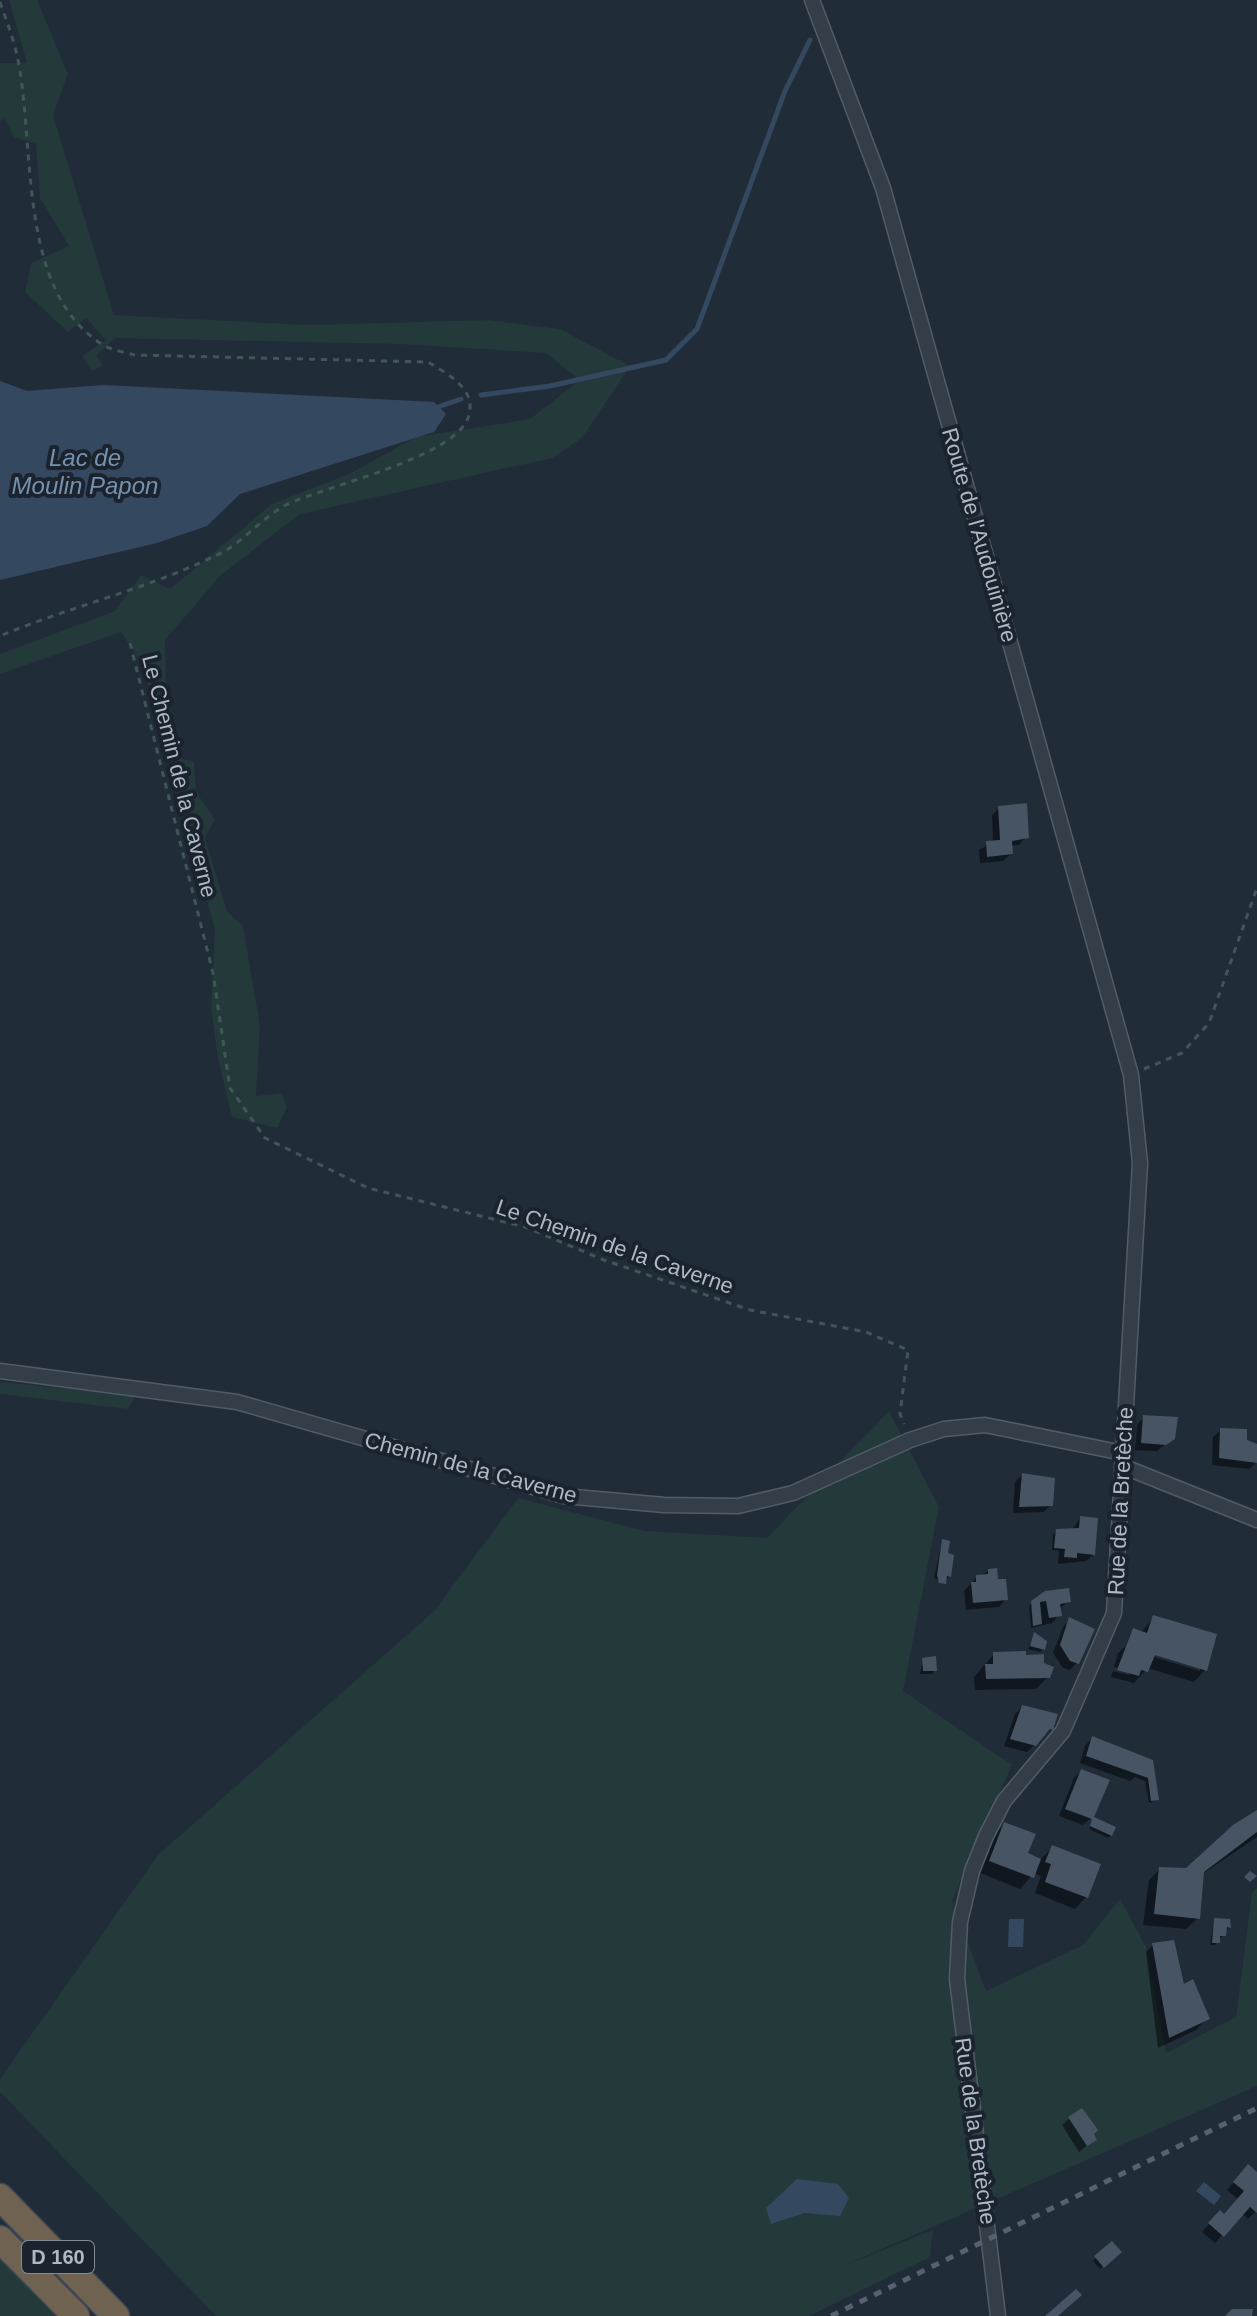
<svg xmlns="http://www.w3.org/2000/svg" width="1257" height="2316" viewBox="0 0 1257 2316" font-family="Arial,sans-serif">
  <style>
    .green { fill: #23393a }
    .water { fill: #344960 }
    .shadow { fill: #0007; fill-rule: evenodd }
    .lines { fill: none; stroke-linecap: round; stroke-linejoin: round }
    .stream { stroke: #344960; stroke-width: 5 }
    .building { fill: #475463 }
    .street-casing { stroke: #525c67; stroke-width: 17 }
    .highway-casing { stroke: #3f4954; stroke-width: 29 }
    .path { stroke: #405657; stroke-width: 3; stroke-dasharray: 6 6; stroke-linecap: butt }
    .street { stroke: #343e49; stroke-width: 14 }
    .highway { stroke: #6f6251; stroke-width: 26 }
    .rail { stroke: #566270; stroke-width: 5; stroke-dasharray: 8 8; stroke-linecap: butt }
    .labels { text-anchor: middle; stroke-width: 8; stroke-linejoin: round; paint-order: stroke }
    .shield { fill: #1a232e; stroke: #828c98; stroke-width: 2 }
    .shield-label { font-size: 20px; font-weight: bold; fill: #afb9c6 }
    .street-label { font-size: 22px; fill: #afb9c6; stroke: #1a232e }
    .water-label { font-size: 24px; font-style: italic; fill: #7691ae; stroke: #1a232e }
  </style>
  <rect width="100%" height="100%" fill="#212c39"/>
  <g class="green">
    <path d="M9,0H37L68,74L53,115L114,315L308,325L489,320L560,329L630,366L582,438L552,458L300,514L221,575L165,640L166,679L180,758L194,762L196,792L215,819L205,838L227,911L243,926L260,1026L256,1096L281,1093L287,1107L277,1128L232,1117L218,1059L211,1009L215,930L144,667L121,632L0,674V654L115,611L141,575L170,589L272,504L351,473L416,437L530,419L580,380L546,353L399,344L115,338L96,356L103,365L92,371L82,356L106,340L86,318L68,332L25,292L31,263L69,246L40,198L36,144L14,137L5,119L0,121V63H27Z"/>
    <path d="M0,1382L136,1395L128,1409L0,1394Z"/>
    <path d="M889,1411L939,1507L903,1691L1012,1765L952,1901L986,1991L1083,1945L1120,1899L1146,1947L1166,2053L1236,2017L1252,1893L1257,1888V2086L845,2265L933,2230L930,2257L809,2316H216L0,2092V2079L158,1855L434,1611L518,1498L645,1531L767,1538Z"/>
    <path d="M0,2259L56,2316H0Z"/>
  </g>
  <g class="water">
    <path d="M0,381L27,391L103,385L434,402L446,414L434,432L240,494L207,526L157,543L0,580Z"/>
    <path d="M1009,1919H1024L1023,1947H1008Z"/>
    <path d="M797,2179L838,2184L849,2198L840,2216L804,2213L771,2224L766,2208Z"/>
    <path d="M1204,2182L1221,2196L1214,2205L1196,2191Z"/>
  </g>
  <g class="shadow">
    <path d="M999,808L1026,837L1019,845L1010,846L1011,854L1003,861L980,863L979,850L993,842L992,815Z"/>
    <path d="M1144,1417L1173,1438L1157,1451L1135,1450L1137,1425Z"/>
    <path d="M1221,1430L1257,1447V1462L1249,1469L1212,1465L1213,1437Z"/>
    <path d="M1022,1475L1051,1505L1044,1512L1013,1513L1015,1482Z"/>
    <path d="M1080,1518L1094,1554L1086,1561L1058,1564L1059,1551L1052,1550L1053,1534L1073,1529Z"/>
    <path d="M942,1541L949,1576L944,1582L934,1578Z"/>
    <path d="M989,1571L1006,1599L999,1607L966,1610L964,1591L977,1577Z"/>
    <path d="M1046,1593L1069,1601L1059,1609V1615L1052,1623L1031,1628L1029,1606Z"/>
    <path d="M1154,1617L1205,1670L1194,1682L1147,1668L1134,1683L1111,1677L1113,1671L1129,1675V1671L1114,1667L1118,1653L1126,1646L1130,1634L1134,1631L1141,1633ZM1146,1651L1200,1667V1671L1144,1654Z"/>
    <path d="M1070,1619L1077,1662L1070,1670L1063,1668L1053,1653L1063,1627Z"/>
    <path d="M1034,1634L1043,1649L1040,1652L1028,1649Z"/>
    <path d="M994,1654L1048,1677L1036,1689L975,1690L974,1677Z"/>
    <path d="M923,1660L935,1670L932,1674H920Z"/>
    <path d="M1022,1707L1051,1729L1027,1752L1004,1746L1015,1714Z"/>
    <path d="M1092,1738L1151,1761L1157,1799L1149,1803L1145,1781L1135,1777L1130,1781L1080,1763L1085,1746Z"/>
    <path d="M1081,1771L1091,1818L1083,1825L1059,1816L1074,1778Z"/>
    <path d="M1257,1813V1837L1201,1875L1198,1918L1186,1929L1143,1925L1149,1880L1160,1869L1187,1870Z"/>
    <path d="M1094,1819L1111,1835L1108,1838L1089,1829Z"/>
    <path d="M1005,1824L1025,1854L1040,1860L1052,1848L1086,1897L1075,1909L1035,1893L1041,1876L1034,1873L1020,1889L978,1872L993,1835Z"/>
    <path d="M1214,1920L1229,1927L1215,1945H1210Z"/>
    <path d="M1153,1945L1207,2018L1196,2030L1158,2048L1146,1952Z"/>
    <path d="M1070,2118L1095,2139L1079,2152L1062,2125Z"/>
    <path d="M1241,2174H1257V2210L1248,2219L1242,2213L1215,2243L1202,2232L1212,2220L1224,2216L1238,2199L1227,2190Z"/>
    <path d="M1112,2243L1119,2252L1100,2269L1093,2261Z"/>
  </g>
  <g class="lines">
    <g class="stream">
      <path d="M481,395L550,386L666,360L697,329L785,91L810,40"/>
      <path d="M435,408L461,399"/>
    </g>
  </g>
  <g class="building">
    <path d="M1027,803L1029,838L1012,841L1013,854L987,857L986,841L1000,840L998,806Z"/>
    <path d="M1143,1415L1178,1417L1175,1439L1166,1445L1141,1443Z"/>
    <path d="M1220,1428L1247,1429V1440L1257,1444V1463L1219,1458Z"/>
    <path d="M1022,1473L1055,1478L1053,1506L1019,1507Z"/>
    <path d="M1080,1516L1098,1518L1095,1555L1077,1553V1558L1064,1557L1065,1549L1054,1548L1056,1529L1079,1528Z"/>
    <path d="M942,1539L950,1541L948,1553L954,1555L951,1577L947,1576L946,1584L939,1583L937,1575Z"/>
    <path d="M997,1568L998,1579H1006L1008,1600L973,1603L971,1582H976V1575L988,1574V1569Z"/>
    <path d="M1069,1588L1071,1602L1060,1604L1062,1616L1049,1618L1046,1601L1040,1602L1042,1624L1033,1626L1031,1601L1045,1591Z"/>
    <path d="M1153,1615L1217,1634L1207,1671L1155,1655L1148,1672L1141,1670L1139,1676L1117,1670L1133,1628L1147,1633Z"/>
    <path d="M1069,1617L1095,1629L1079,1664L1070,1661L1060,1645Z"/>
    <path d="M1034,1632L1047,1641L1045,1650L1030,1646Z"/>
    <path d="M1026,1651V1655L1044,1654V1663L1054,1667L1050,1678L986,1679L985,1664H993V1652Z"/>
    <path d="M936,1656L937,1671H923L922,1658Z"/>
    <path d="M1022,1705L1058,1714L1053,1730L1050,1729L1036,1746L1010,1739Z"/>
    <path d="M1092,1736L1153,1760L1159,1800L1151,1801L1148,1778L1086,1756Z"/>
    <path d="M1081,1769L1110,1780L1094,1817L1116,1827L1112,1836L1090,1826L1092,1819L1065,1809Z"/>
    <path d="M1257,1810V1832L1204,1872L1200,1919L1154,1914L1159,1867L1186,1868L1233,1825Z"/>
    <path d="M1004,1822L1036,1834L1028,1853L1041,1859L1034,1878L989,1861Z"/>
    <path d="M1052,1845L1101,1864L1088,1898L1045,1882L1051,1864L1045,1862Z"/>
    <path d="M1250,1871L1257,1876L1250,1882L1244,1877Z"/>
    <path d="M1214,1918L1230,1919L1231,1928L1227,1927L1226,1936H1220V1943H1212Z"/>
    <path d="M1174,1940L1184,1984L1193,1979L1210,2019L1169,2038L1152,1943Z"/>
    <path d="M1082,2108L1098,2130L1094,2134L1097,2140L1087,2146L1068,2117Z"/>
    <path d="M1248,2164L1257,2172V2213L1250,2207L1224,2237L1208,2223L1220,2210L1224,2214L1244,2191L1233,2182Z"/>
    <path d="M1112,2241L1122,2252L1104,2268L1094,2256Z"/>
    <path d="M1076,2289L1082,2295L1058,2316H1045Z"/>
    <path d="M1232,2309H1253L1252,2316H1225Z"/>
  </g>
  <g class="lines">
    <defs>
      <g id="street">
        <path d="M812,0L883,188L1131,1075L1140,1163L1114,1613L1063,1731L1004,1801L986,1836L972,1871L960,1922L957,1979L998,2316"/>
        <path d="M0,1371L237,1402L564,1496L664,1505L738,1506L793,1493L910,1440L944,1429L985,1425L1123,1453"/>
        <path d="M1122,1466L1257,1520"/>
      </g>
      <g id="highway">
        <path d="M0,2197L116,2316"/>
        <path d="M0,2239L76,2316"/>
      </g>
    </defs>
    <use href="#street" class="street-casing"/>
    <use href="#highway" class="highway-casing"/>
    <g class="path">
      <path d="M0,2C6,20 13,37 17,55C36,143 16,287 100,343C110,350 124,352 135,355L428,362C447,374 476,388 469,415C459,457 324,486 286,505C261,518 243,543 217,555C147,589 72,606 0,636"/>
      <path d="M130,643L213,973L230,1088L265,1138L368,1188L525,1227L604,1260L750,1310L866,1332L908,1350L900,1414L904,1424"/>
      <path d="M1144,1069L1182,1053L1209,1023L1257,888"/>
    </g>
    <use href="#street" class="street"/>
    <use href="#highway" class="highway"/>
    <path class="rail" d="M831,2316L1257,2108"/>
  </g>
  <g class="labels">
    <rect class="shield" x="22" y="2241" width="72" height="32" rx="6"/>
    <g class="shield-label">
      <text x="58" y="2264">D 160</text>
    </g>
    <g class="street-label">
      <text transform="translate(980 535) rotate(74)" y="8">Route de l'Audouinière</text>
      <text transform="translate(180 776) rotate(76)" y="8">Le Chemin de la Caverne</text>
      <text transform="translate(615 1246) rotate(19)" y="8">Le Chemin de la Caverne</text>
      <text transform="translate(471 1467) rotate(15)" y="8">Chemin de la Caverne</text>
      <text transform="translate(1120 1501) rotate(-87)" y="8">Rue de la Bretèche</text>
      <text transform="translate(976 2131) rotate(82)" y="8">Rue de la Bretèche</text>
    </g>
    <g class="water-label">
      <text x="85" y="466">Lac de<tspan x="85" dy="28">Moulin Papon</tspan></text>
    </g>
  </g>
</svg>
